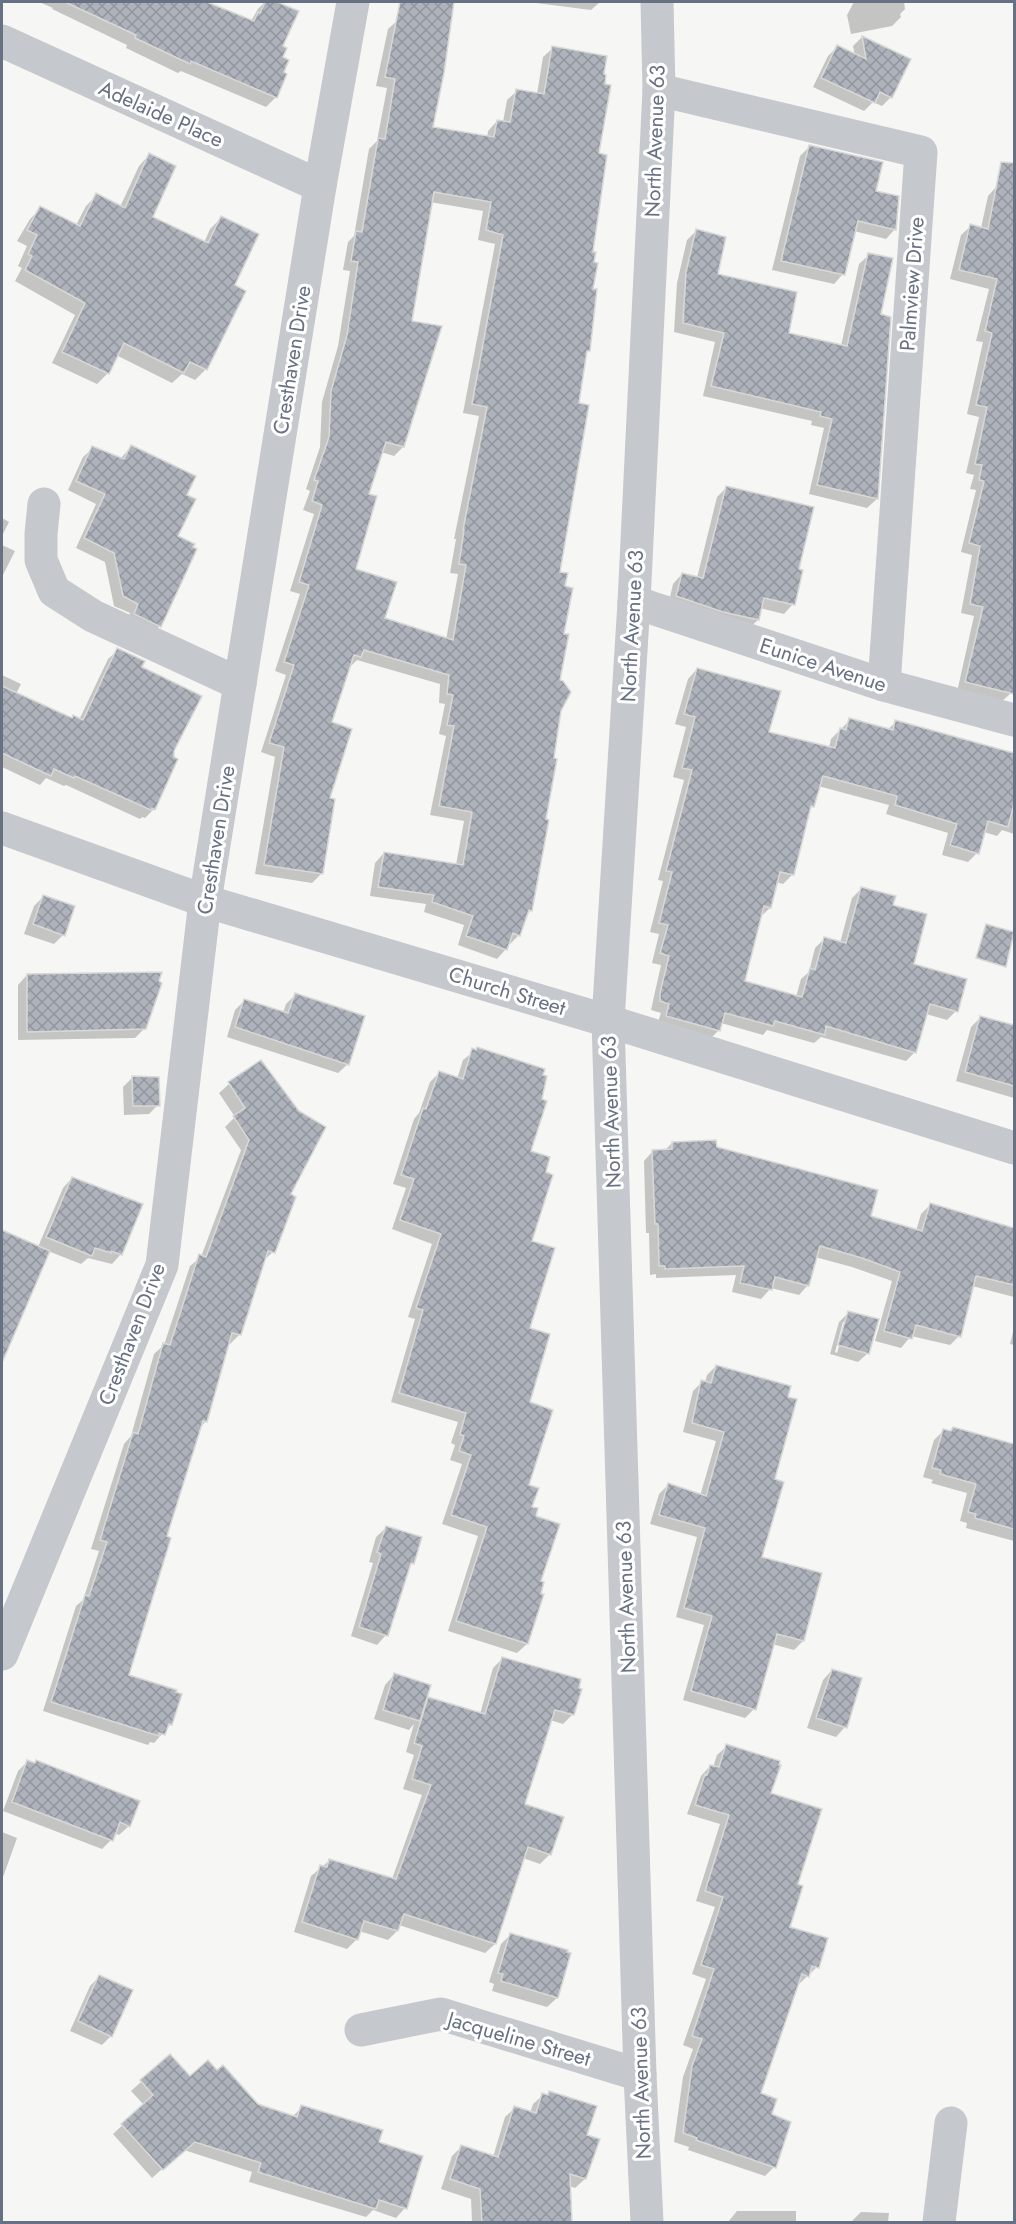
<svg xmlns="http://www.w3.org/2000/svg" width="1016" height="2224" viewBox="0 0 1016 2224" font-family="Jost,sans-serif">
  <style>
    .shadow { fill: #0003; fill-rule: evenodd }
    .building { fill: url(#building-cross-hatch); stroke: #d8d9d7; stroke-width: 1.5; fill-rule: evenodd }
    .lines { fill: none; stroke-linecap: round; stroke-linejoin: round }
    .minor { stroke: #c5c8cc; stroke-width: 33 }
    .labels { text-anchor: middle; stroke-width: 6; stroke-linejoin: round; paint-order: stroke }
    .street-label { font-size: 21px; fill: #677184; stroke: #fff }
  </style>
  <defs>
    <pattern id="building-cross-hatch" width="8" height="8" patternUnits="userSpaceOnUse" patternTransform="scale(1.5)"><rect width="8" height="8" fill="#aeb3bb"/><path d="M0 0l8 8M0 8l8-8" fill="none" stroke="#91969e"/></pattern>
  </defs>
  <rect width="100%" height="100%" fill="#f6f7f4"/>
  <g class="shadow">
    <path d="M39,2H203L251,21L258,9L265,2H274L297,11L281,47L276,97L266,107L181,71L178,73L126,48L127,45L52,9L53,8Z"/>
    <path d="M536,2H600L591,10L536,3Z"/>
    <path d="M854,2H904L905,9L900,14L901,17L892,26L851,34L847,15Z"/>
    <path d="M398,20L431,128L487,138L488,131L497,121L503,122L507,100L517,91L537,94L543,57L553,48L602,75L591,254L588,350L585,353L577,404L559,573L564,588L563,635L558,681L560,711L531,910L526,916L519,935L510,944H508L506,949L497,959L458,945L464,925L424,912L426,904L370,896L375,863L384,853L456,865L464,821L430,815L446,736L439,734L445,704L439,703L440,684L357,660L351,666L349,665L330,723L328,799L333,800L321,874L312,883L255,874L275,757L261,752L286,675L275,671L300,594L290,591L314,514L303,510L310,491L306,489L320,447L322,402L338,346L350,271L343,270L348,242L354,236L369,149L377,141L387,88L376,86L388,29ZM430,202L483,211L478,240L495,244L463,413L479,416L454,539H456L450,573L458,574L446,640L384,619L354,570L368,495L381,452L394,456L403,447L410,323Z"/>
    <path d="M862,37L909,59L891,97L882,106L873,102L864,111L813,87L828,56L837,47L855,56L853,46Z"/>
    <path d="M810,146L874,192L895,229L886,239L854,231L843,274L834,284L772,270L800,156Z"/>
    <path d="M149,155L151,217L204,243L210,229L221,218L233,285L206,369L195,380L182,374L172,383L116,355L108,373L97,384L52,363L75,315L15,281L22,268L18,266L27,246L17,241L30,219L41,208L76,225L86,206L97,195L120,207L139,166Z"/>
    <path d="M997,186L1014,190V495L1011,509L1014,510V680L1011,693L1001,702L957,692L974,616L961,613L972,555L961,552L976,490L970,489L974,475L966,473L979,417L967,414L983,342L976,341L989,289L950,279L961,235L971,226L981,228L988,196Z"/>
    <path d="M696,231L717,276L787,334L841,346L859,264L869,255L880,315L889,318L877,499L867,508L809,494L824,428L811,425L812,421L703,396L715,342L674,332L677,283L687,240Z"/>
    <path d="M131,447L176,537L160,626L150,635L125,624L130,613L114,606L105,562L76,548L96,504L68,490L83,457L93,448L120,459Z"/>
    <path d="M726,488L797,570L793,604L784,614L760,608L758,620L748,629L668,606L673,584L682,574L697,578L717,497Z"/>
    <path d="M2,518L9,522L2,536Z"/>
    <path d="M2,545L15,551L2,577Z"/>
    <path d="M118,650L140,668L173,751L154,809L145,818L142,817L140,819L66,785L64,786L46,778L40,785L2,767V675L21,684L16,694L71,720H79L108,659Z"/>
    <path d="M697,669L767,733L829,748L831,739L850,720L887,730L896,722L1014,754V834L1002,830L997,836L984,832L977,853L968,862L942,855L948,833L886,814L889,805L818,786L813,806L809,810L793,874L783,884L776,882L770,908L760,917L743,983L796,997L801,979L809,972L815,948L824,939L840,943L852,898L861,889L891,906L912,965L956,1011L947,1020L926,1014L915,1052L906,1061L821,1037L814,1043L767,1030L763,1035L721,1023L719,1030L710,1039L657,1025L661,1013L651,1010L661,965L652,963L659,934L650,932L663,881L658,880L684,780L673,777L686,727L675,724L688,679Z"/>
    <path d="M43,897L63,935L54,944L24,934L34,906Z"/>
    <path d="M27,975L145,1028L135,1038L18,1040V985Z"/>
    <path d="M295,995L348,1064L338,1073L227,1037L235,1010L245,1000L283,1013L286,1004Z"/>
    <path d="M981,1017L1014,1026V1098L956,1081L971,1027Z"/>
    <path d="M477,1049L529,1152L527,1486L534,1517L540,1582L539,1595H542L527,1644L517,1653L448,1631L478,1536L442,1524L462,1464L450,1460L455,1445L451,1443L458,1422L391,1402L415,1319L408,1317L432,1244L392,1229L406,1188L393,1184L414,1119L419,1113L430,1082L439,1073L457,1079L463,1060Z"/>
    <path d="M261,1062L289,1195L273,1252L263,1261L239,1335L230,1344L227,1343L206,1421L199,1429L165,1537L128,1676L171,1724L154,1743L150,1742L148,1745L43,1711L76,1606L83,1600L99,1551L91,1549L124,1444L131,1436L154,1354L164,1345L190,1266L201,1257L241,1150L225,1127L235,1117L219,1093L229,1084Z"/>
    <path d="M133,1077L158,1105L149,1114L124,1115L123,1087Z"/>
    <path d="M672,1143L715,1148L869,1217L916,1231L921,1214L930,1205L1014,1230V1297L972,1286L959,1336L950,1345L911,1336L901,1348L875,1341L892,1281L852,1267L815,1257L808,1285L799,1295L771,1288L761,1299L732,1292L736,1275L656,1278V1274L650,1275L649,1233H646L644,1161L653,1151H664Z"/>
    <path d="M72,1178L121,1254L112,1264L88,1258L81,1264L48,1251L4,1341L2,1340V1232L38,1247L63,1188Z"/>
    <path d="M848,1313L868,1353L858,1362L830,1354L839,1322ZM843,1322H846L837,1353L835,1352Z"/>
    <path d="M1014,1328V1345L1010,1344Z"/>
    <path d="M716,1366L773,1480L760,1558L803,1641L794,1650L772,1644L754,1709L745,1718L683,1700L704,1625L676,1617L697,1537L650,1524L659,1494L668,1485L700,1496L716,1441L683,1432L693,1391L702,1382L705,1383L707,1375Z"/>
    <path d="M953,1429L1014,1445V1541L966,1528L967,1523L960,1521L967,1493L931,1483L933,1480L923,1477L934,1440L943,1431L950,1432Z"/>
    <path d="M386,1528L413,1563L408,1567L386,1635L377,1645L351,1636L373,1563L369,1562L376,1537Z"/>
    <path d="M502,1659L573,1714L563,1724L550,1720L523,1805L550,1854L540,1864L523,1858L495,1944L485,1953L399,1925L397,1931L388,1940L359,1931L357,1939L347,1949L294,1932L311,1876L330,1860L392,1879L422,1795L403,1789L414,1755L406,1752L414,1724L409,1730L374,1719L385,1685L394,1675L423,1704L429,1698L480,1714L493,1668Z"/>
    <path d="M832,1670L845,1727L836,1737L807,1728L823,1680Z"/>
    <path d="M727,1746L769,1794L796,1885L789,1928L817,1967L798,1985L759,2094L770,2115L774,2167L765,2176L688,2150L689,2147L674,2142L683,2077L693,2049L683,2045L706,1979L692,1974L715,1907L696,1901L720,1824L687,1814L701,1776L710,1766L713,1767L717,1755Z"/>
    <path d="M27,1762L129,1826L119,1835L114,1833L111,1840L102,1849L3,1811L18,1771Z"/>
    <path d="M2,1832L17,1838L2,1880Z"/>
    <path d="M510,1935L557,1998L547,2007L492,1991L494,1984L489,1982L501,1944Z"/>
    <path d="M100,1976L111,2036L102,2045L70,2031L90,1986Z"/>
    <path d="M170,2056L190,2078L257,2106L292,2117L302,2107L377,2143L405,2208L396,2218L373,2210L366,2217L249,2182L252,2172L184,2150L152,2178L113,2134L144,2105L131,2091Z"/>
    <path d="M550,2092L586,2136L598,2140L585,2179L575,2188L569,2186L570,2222H472L471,2199L441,2189L452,2156L461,2147L493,2157L505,2117L515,2108L530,2113L533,2104L543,2095L546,2096Z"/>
    <path d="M737,2211H796V2222H728Z"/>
    <path d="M861,2212L889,2213L888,2222H851Z"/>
  </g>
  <g class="building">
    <path d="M65,2H207L254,21L258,12L260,13L265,2H277L299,11L283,46L287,48L283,57L289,60L284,72L287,74L277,98L191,61L190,64L135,38L136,35Z"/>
    <path d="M400,2H454L444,73L433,127L494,137L497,120L510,122L516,89L544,94L552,46L607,56L604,74L606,75L605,84L611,85L599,153L607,155L593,252H596L594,262L598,263L593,289H597L590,351H587L579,403L589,405L560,572L568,573L565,586L573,588L564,634H569L560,680L563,681L571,692L561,711L554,758L557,759L546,819L549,820L532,911L529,910L520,936L513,933L507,950L466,936L473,916L432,902L434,895L378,887L384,852L463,865L472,812L439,806L454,726L447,725L453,695L447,694L449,675L364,650L361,657L354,655L332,722L352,729L330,798L335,799L323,874L264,865L284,747L269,743L294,665L284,662L309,585L299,582L322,505L312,501L318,481L314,480L329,437L331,391L347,335L358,262L351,261L356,231L362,232L378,138L385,139L395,79L385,77ZM434,192L491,202L486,230L503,235L472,404L487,407L463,530H464L459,564L466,565L453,640L385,618L397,582L356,569L377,496L369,494L386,442L404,447L442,326L412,321Z"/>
    <path d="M862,36L911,59L892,98L880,92L875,103L821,78L837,45L866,59Z"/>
    <path d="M809,145L883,162L876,191L899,196L896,230L858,221L845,275L781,261Z"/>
    <path d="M149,153L176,166L153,217L208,243L221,216L259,234L235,285L246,291L207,370L190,362L184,373L124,343L109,374L62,352L85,303L25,270L32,256L28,254L37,235L27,230L40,206L80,226L96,193L125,208Z"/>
    <path d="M1001,162L1014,163V694L965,682L983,607L970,604L980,546L969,543L984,481L979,480L982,465L975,464L987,407L976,405L992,333L985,331L997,279L959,270L970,224L988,229Z"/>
    <path d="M696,229L726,237L718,274L797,292L789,333L847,346L868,253L893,258L881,314L891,317L878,499L817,485L832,419L820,416L821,412L711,386L724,333L683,323L686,272Z"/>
    <path d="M131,445L196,476L187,495L196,499L178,536L195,544L193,547L197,549L161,627L134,614L138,604L123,596L114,553L84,538L105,494L76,481L92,446L124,459Z"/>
    <path d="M726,486L814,507L799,569L803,570L795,605L764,598L759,620L723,612L676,596L682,573L703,578Z"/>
    <path d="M117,648L145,661L142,667L202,696L174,751V757L178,759L155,810L152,808L151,810L75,776L74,778L54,769L51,776L2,753V686L72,718L73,715L83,720Z"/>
    <path d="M697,668L781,691L769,732L835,748L840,728L846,730L849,718L893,730L895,720L1014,753V804L1008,827L988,821L979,854L950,845L957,824L895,805L897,796L823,776L814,807L811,806L794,875L780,872L771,908L764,906L745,981L802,997L810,968L815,970L824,937L846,943L861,887L896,896L893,905L927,914L914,964L967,979L958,1012L930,1004L916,1053L826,1026L825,1035L775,1021L773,1026L725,1013L720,1031L666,1016L669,1004L660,1001V993L669,956L660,953L668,925L659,923L672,872L666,871L692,770L682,768L695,717L684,714Z"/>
    <path d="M43,895L75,906L65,936L33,924Z"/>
    <path d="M986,924L1014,932L1006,967L976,958Z"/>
    <path d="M162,972L159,981L162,983L146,1029L27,1032V974Z"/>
    <path d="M295,993L365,1016L349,1065L235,1027L244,999L288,1013Z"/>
    <path d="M980,1016L1014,1025V1086L965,1072Z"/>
    <path d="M477,1047L545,1069L543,1075L547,1076L542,1099L547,1101L531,1151L550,1157L546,1172L553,1175L532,1241L555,1248L530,1328L550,1334L530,1402L553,1410L529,1485L539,1488L532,1507L538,1508L536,1516L560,1524L541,1581L544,1582L541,1594H544L528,1644L456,1621L487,1527L451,1515L471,1455L459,1451L464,1436L460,1434L466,1413L399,1393L423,1310L416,1308L441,1234L400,1220L414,1179L401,1175L423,1108L426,1109L439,1071L463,1079L472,1048L476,1050Z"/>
    <path d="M261,1060L299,1111L326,1127L291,1194L296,1197L275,1253L268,1251L241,1335L232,1333L207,1422L203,1421L167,1536L171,1538L129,1675L177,1690L176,1692L182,1694L172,1725L169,1724L165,1735L159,1733V1736L51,1702L85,1595L89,1596L107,1542L100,1540L133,1432L138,1434L163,1343L170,1345L199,1254L206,1257L249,1140L233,1116L245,1108L228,1082Z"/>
    <path d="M132,1076L159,1077L160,1106H133Z"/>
    <path d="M716,1140L717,1147L878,1190L871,1216L922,1231L930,1203L1014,1228V1285L976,1276L961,1337L916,1325L912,1339L884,1331L900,1272L862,1258L820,1246L809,1286L775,1277L772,1290L740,1283L744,1266L665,1269V1266H659L658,1224H655L652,1150L672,1149V1142Z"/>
    <path d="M72,1177L143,1204L122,1255L111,1251V1253L95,1248L92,1256L46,1237Z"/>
    <path d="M2,1230L50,1251L2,1363Z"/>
    <path d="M848,1311L879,1319L869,1354L838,1345Z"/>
    <path d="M716,1365L791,1386L788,1397L797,1399L775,1479L784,1482L762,1557L822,1573L804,1641L777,1634L756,1710L691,1691L712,1616L684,1608L705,1528L659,1515L668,1483L706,1496L724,1432L692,1423L701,1380L711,1383Z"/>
    <path d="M953,1427L1014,1444V1529L975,1518L976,1514L968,1512L976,1484L940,1474L941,1470L932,1468L943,1429L951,1431Z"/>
    <path d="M386,1526L422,1537L414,1564L411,1563L388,1636L359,1627L381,1554L377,1552Z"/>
    <path d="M502,1657L581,1679L579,1688L582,1689L574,1715L555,1710L525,1804L564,1817L551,1855L528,1847L496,1944L404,1914L398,1931L364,1921L358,1940L302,1922L320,1865L327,1867L329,1859L396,1879L431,1785L412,1779L422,1746L414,1743L428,1697L485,1714Z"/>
    <path d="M832,1669L862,1678L847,1728L816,1718Z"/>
    <path d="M394,1673L431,1685L420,1721L383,1710Z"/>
    <path d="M726,1744L780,1761L779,1765H781L771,1793L822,1809L798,1884L803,1886L790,1927L828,1938L819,1968L812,1966L809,1977L802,1974L761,2093L777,2099L772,2114L791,2122L776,2168L696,2140L697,2138L683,2133L692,2066L702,2039L692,2036L714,1969L701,1965L723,1897L705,1891L729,1815L695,1805L705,1774L707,1775L710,1765L719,1767Z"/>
    <path d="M27,1760L35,1763L36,1760L140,1801L130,1827L120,1822L113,1841L12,1802Z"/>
    <path d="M510,1933L568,1950L567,1952L571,1953L558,1998L501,1981L503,1974L498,1973Z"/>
    <path d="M99,1975L133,1990L112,2037L78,2021Z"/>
    <path d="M170,2054L190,2076L208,2060L217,2070L223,2065L258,2104L297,2117L301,2105L383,2130L379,2142L423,2156L407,2209L379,2200L376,2209L258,2172L261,2163L195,2142L163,2170L121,2124L153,2095L140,2080Z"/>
    <path d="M549,2091L597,2106L587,2135L600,2139L586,2179L570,2174L572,2223H482L480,2189L450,2179L461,2145L498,2157L514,2106L536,2113L542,2093L548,2095Z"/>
  </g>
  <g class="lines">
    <g class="minor">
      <path d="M2,41L320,186"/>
      <path d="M659,90L921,152L884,685"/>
      <path d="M44,504L41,534V560L54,591L93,616L240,684"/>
      <path d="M634,602L884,685L1014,720"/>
      <path d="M2,828L205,901L608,1021L1014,1148"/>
      <path d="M2,1654L162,1265L205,901L320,186L353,2"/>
      <path d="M361,2030L441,2014L640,2075"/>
      <path d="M647,2222L640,2075L608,1021L634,602L659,90L657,2"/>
      <path d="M939,2222L951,2123"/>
    </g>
  </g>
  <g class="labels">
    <g class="street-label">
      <text transform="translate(161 114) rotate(24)" y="7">Adelaide Place</text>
      <text transform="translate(655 141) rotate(-88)" y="7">North Avenue 63</text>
      <text transform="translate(912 284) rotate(-86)" y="7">Palmview Drive</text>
      <text transform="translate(292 360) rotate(-81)" y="7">Cresthaven Drive</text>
      <text transform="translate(632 626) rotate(-87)" y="7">North Avenue 63</text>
      <text transform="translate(823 665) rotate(18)" y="7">Eunice Avenue</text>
      <text transform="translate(216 840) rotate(-81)" y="7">Cresthaven Drive</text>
      <text transform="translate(507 991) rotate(17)" y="7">Church Street</text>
      <text transform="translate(611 1112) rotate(-92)" y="7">North Avenue 63</text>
      <text transform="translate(132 1334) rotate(-69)" y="7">Cresthaven Drive</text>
      <text transform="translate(626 1597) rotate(-92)" y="7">North Avenue 63</text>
      <text transform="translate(519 2039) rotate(16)" y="7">Jacqueline Street</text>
      <text transform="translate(641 2083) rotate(-92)" y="7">North Avenue 63</text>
    </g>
  </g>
  <rect width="1016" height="2224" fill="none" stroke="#677184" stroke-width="6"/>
</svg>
